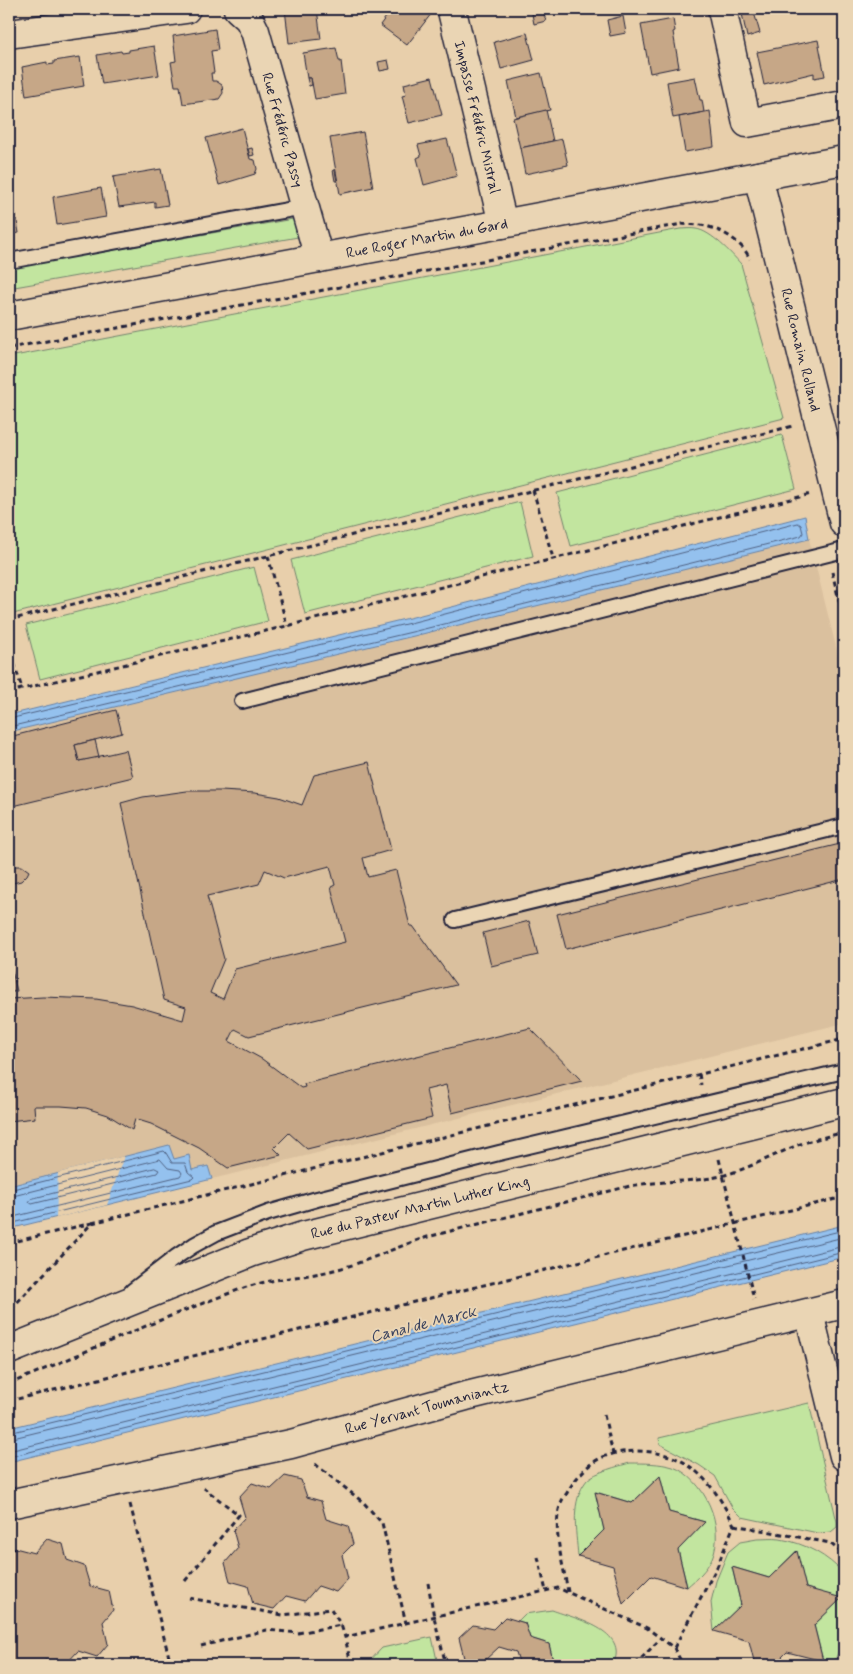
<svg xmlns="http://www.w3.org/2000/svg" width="853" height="1674" viewBox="0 0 853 1674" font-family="Mynerve,sans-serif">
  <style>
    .built { fill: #dac09e }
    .green { fill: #c2e59f; stroke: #72846d }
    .water { fill: #94c1ee; stroke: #6681a6 }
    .pier { fill: #e8cfab }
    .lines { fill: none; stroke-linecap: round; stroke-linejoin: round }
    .shore { stroke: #506283; stroke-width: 1 }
    .building { fill: #c6a787; stroke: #22223b; fill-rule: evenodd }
    .lane-casing { stroke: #22223b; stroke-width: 18 }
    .street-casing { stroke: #22223b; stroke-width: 31 }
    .secondary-casing { stroke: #22223b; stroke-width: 31 }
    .path { stroke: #22223b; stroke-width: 3; stroke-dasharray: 5 4; stroke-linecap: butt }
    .lane { stroke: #ead5b4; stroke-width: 14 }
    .street { stroke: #ead5b4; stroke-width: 28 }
    .secondary { stroke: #ead5b4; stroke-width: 28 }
    .labels { text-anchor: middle; stroke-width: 4; stroke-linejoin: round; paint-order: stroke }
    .street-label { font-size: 15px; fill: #22223b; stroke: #ead5b4 }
    .water-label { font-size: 16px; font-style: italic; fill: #39425f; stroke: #ead5b4 }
  </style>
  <rect width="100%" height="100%" fill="#e8cfab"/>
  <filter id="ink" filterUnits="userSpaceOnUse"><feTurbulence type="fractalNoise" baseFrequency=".02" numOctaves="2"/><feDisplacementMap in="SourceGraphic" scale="10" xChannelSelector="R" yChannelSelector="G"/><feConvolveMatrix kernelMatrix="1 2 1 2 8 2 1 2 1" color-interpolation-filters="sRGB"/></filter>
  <g filter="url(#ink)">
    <path class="built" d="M809,539L844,679V1023L212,1179L208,1166L192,1170L174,1159L169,1145L9,1186V732L418,635Z"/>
    <g class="green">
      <path d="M293,219L298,237L9,288V268Z"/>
      <path d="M680,229C685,229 691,228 696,229C711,231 731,253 741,264L784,418L9,615V357Z"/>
      <path d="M782,435L796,489L571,546L557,493Z"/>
      <path d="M520,502L533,556L305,614L291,560Z"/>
      <path d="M254,567L268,621L40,679L26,625Z"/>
      <path d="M809,1403L837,1522V1527L831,1532L818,1533L742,1517L732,1507L715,1476L699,1465L660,1444L659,1438Z"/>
      <path d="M630,1463C644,1463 660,1463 673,1467C704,1478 726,1527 712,1558C706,1571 697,1578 687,1587L678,1550L705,1522L669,1512L660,1476L632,1503L596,1492L604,1530L578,1556C576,1531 570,1501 587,1480C595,1472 619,1466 630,1463Z"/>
      <path d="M757,1539C765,1539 773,1538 780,1539C805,1543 828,1556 844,1574V1638L833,1665H828L823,1661L814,1625L841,1599L806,1588L796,1551L769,1578L732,1567L741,1605L714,1631L711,1602L716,1581L728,1552L740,1542Z"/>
      <path d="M552,1610C576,1619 630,1630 613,1665H549L553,1661L549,1644L530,1638L525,1623L518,1621L525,1614Z"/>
      <path d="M432,1637L438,1665H366L382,1648Z"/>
    </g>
    <g class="water">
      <path d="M805,516L809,539L418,635L9,732V715L413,617Z"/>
      <path d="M169,1145L174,1159L189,1155L192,1170L208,1166L212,1179L9,1229V1186Z"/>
      <path d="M844,1225V1257L9,1462V1428Z"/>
    </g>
    <path class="pier" d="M124,1156L107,1205L56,1218L58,1173Z"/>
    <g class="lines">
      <g class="shore">
        <path d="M9,719L414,622L798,523L801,525L803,533L801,536L416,631L9,727"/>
        <path d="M155,1168L159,1170L157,1173L32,1204L29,1202L31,1199Z"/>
        <path d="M9,1190L164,1151L166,1153L172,1163H185L188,1172L194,1177L192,1179L9,1224"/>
        <path d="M9,1197L160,1159L168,1168L180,1170L182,1173L180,1176L9,1218"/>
        <path d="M9,1433L844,1230"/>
        <path d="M9,1439L844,1237"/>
        <path d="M9,1451L844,1246"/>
        <path d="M9,1457L844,1252"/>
      </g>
    </g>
    <g class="building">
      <path d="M285,9H317L321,39L289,43Z"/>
      <path d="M392,9H435L407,45L380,25Z"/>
      <path d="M741,9H753L760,33L747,37Z"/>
      <path d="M543,11L546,21L534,24L532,14Z"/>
      <path d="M623,16L626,33L610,36L607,20Z"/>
      <path d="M673,19L675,31L673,32L679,67L650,73L641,25Z"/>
      <path d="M215,29L218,50L211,51L214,73H211L212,81H216L222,85L223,93L219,99L183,104L180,86H175L171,62L176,61L173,36Z"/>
      <path d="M527,33L534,60L501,69L494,42Z"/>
      <path d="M818,40L825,76L814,78V73L764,85L757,52Z"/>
      <path d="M154,46L159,75L102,84L97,55L121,51L122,53L129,52V50Z"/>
      <path d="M336,48L339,61H341L345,94L315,99L311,78H307L303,53Z"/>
      <path d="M80,57L84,86L26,96L22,67L47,62V65L54,64V61Z"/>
      <path d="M388,60L390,69L380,71L378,62Z"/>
      <path d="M541,73L550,110L516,117L508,81Z"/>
      <path d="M432,77L442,115L409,123L402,96L406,95L404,84Z"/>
      <path d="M695,77L700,100H702L704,112L673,118L667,82Z"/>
      <path d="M307,78H311L312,85L309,86Z"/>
      <path d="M546,110L553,141L520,148L513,118Z"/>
      <path d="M710,111L714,147L685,152L679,117Z"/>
      <path d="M242,128L250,159L255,160L257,169L255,174L219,185L206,138Z"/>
      <path d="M363,132L373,187L340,194L330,138Z"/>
      <path d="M447,139L457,176L424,185L417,158L421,156L418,145Z"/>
      <path d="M562,139L568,165L525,174L520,148Z"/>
      <path d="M252,148L254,155L250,156L248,149Z"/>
      <path d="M161,169L168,205L155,207V202L119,207L113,177Z"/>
      <path d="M333,170H335L337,181H335Z"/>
      <path d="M101,188L106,217L57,225L53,197Z"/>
      <path d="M14,204L19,233L9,235V205Z"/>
      <path d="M116,710L122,733L75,745L79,761L126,750L133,777L9,807V737Z"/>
      <path d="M95,740L99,757L79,761L75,745Z"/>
      <path d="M369,762L391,850L363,858L368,877L396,870L410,926H413L456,985L249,1036L235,1029L229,1041L262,1059L301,1088L305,1087L304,1084L530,1028L582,1081L452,1113L446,1085L426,1090L432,1118L307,1149L289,1133L274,1148L281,1155L228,1168L199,1148L151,1124L135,1119L132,1130L108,1115L86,1108L61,1106H34L35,1118L9,1121V999L43,997L96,999L132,1005L183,1020L186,1007L164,1000L121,803L143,797L187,791H221L255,793L279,797L302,805L314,775ZM330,866L335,885L331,887L345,942L235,969L223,999L210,993L224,959L207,896L259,884L265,870L284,878Z"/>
      <path d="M844,843V879L566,949L557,914Z"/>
      <path d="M16,866H22L29,871L27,875L21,881L9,884V868Z"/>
      <path d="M529,921L538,955L491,966L483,933Z"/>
      <path d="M9,959L17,991L9,993Z"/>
      <path d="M285,1476L301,1480L307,1497L321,1501L326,1519L348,1526L353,1544L342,1555L348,1579L336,1592L318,1586L305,1601L286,1596L274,1609L253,1604L248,1586L230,1581L225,1563L238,1548L233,1530L245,1517L239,1497L252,1483L271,1489Z"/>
      <path d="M660,1476L669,1512L705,1522L678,1550L687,1587L651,1576L623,1604L613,1566L578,1556L604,1530L595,1492L632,1503Z"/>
      <path d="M47,1539L63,1544L67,1560L84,1566L90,1586L109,1591L113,1610L103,1622L108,1644L97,1657L78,1651L65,1665L45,1660L40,1665H13L9,1650V1554L15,1548L34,1553Z"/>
      <path d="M797,1551L806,1588L842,1598L814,1625L823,1661L787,1652L774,1665H755L749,1641L714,1631L741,1605L732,1567L769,1578Z"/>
      <path d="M505,1617L525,1623L530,1638L549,1644L553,1661L549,1665H520L516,1652L499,1647L484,1661L485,1665H457L464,1658L459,1638L473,1625L493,1629Z"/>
    </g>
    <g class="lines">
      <defs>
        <g id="lane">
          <path d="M9,261L304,207"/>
          <path d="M242,701L844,550"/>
          <path d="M455,920L844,826"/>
          <path d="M132,1291L176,1257L194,1245L216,1233L268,1213L317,1199L499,1153L844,1071"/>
        </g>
        <g id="street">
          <path id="s1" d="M238,9L249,19L255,31L319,258"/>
          <path d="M722,9L747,123L844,105"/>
          <path id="s2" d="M452,11L503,224"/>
          <path d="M9,34L186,9"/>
          <path id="s3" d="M758,176L844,523"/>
          <path id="s4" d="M9,316L844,160"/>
          <path d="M809,1313L844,1456"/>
        </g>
        <g id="secondary">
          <path id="s5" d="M9,1350L250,1253L303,1236L844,1102"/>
          <path id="s6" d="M9,1504L291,1444L466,1396L844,1304"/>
        </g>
      </defs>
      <use href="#lane" class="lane-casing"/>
      <use href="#street" class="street-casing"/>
      <use href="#secondary" class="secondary-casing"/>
      <g class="path">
        <path d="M9,348L682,224C689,225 698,224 706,226C724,231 742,242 750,259"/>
        <path d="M533,490L553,558"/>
        <path d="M268,556L287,626"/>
        <path d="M832,572L844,620"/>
        <path d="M9,620L793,426"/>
        <path d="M9,646L22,689"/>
        <path d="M9,692L287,626L811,494"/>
        <path d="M699,1074L701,1085"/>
        <path d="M719,1159L754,1299"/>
        <path d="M92,1223L844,1039"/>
        <path d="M9,1243L92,1223L9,1311"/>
        <path d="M9,1384C86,1352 163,1317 241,1289C273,1277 306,1278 338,1269C370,1261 399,1245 431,1236L630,1186C662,1180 695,1183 725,1175C749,1168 770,1157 793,1147C809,1140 827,1137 844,1132"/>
        <path d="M9,1401L844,1197"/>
        <path d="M604,1415L613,1454"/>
        <path d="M315,1464L364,1503L382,1523L406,1623"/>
        <path d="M130,1504L170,1661L149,1665"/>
        <path d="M734,1525L830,1543L844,1555"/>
        <path d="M538,1557L546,1591"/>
        <path d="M185,1581L239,1515L204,1488"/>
        <path d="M428,1583L434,1617L446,1665"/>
        <path d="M568,1592C564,1567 552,1531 560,1506C561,1501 564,1497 567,1493C573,1482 581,1472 591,1464C614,1446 661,1448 685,1463C709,1479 722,1500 734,1525L717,1567L674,1648"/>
        <path d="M189,1598L283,1615L331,1609L341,1625"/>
        <path d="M201,1646L267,1630L298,1633L341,1625L345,1637"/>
        <path d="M349,1665L350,1660L345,1637L558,1588L647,1628L674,1648L683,1665"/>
        <path d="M635,1665L661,1638"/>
        <path d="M840,1665L844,1656"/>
      </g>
      <use href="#lane" class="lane"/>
      <use href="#street" class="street"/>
      <use href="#secondary" class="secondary"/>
    </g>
  </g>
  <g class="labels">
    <g class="street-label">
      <text dy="5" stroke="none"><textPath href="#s2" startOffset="109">Impasse Frédéric Mistral</textPath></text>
      <text dy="5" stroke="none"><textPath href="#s1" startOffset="131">Rue Frédéric Passy</textPath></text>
      <text dy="5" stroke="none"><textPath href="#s4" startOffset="425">Rue Roger Martin du Gard</textPath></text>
      <text dy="5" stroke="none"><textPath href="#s3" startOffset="179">Rue Romain Rolland</textPath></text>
      <text dy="5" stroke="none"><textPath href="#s5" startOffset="436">Rue du Pasteur Martin Luther King</textPath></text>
      <text dy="5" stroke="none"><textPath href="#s6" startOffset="429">Rue Yervant Toumaniantz</textPath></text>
    </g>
    <g class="water-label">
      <text transform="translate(423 1323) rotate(-14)" y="6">Canal de Marck</text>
    </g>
  </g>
  <rect width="853" height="1674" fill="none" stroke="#ead5b4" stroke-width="30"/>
  <rect x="15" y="15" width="823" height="1644" fill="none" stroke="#22223b" stroke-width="2" filter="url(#ink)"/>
</svg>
